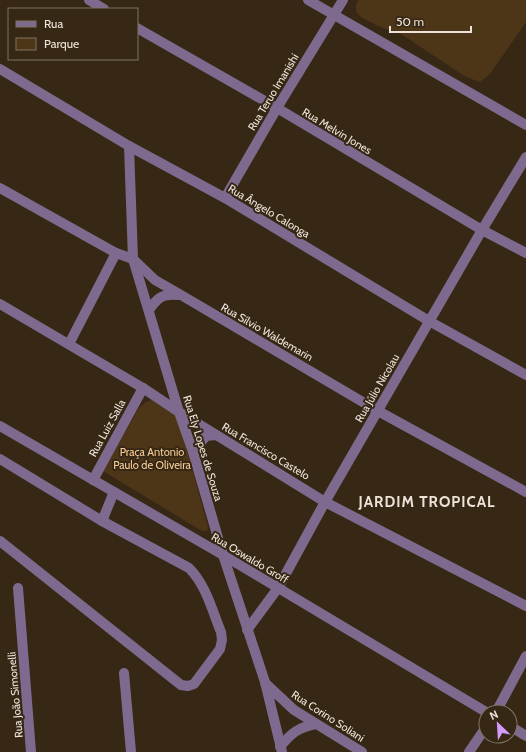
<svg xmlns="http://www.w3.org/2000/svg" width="526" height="752" viewBox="0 0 526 752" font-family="Cabin,sans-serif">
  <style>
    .green { fill: #4d3517 }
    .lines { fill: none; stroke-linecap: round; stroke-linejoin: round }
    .minor { stroke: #7f6a8f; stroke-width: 10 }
    .labels { text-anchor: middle; stroke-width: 4; stroke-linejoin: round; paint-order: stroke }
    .street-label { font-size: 11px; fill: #ede3d8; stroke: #372815 }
    .park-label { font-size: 11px; fill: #f8cc97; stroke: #372815 }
    .district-label { font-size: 15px; font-weight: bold; letter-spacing: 1px; fill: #ede3d8; stroke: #372815 }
  </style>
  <rect width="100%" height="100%" fill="#372815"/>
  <g class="green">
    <path d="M359,0H526V22L490,74L480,82L466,77L398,32L382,28L361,17C355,13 354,6 359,0Z"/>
    <path d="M152,400L177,415L208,527L207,531H202L103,471L139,408L146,402Z"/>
  </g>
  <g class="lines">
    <g class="minor">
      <path d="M89,0L104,9"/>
      <path d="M308,0L526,125"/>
      <path d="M137,28L277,108L482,230L526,253"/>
      <path d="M0,69L129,146L225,198L429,321L526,375"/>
      <path d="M129,146L133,259L179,412L193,452L223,555L265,682L282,752"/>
      <path d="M0,188L116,253L133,259L155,280L181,295L378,411L526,492"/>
      <path d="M225,198L277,108L343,0"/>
      <path d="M0,304L143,388L179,412L325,502L526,606"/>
      <path d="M149,310C158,297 162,294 178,295"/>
      <path d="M69,344L116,253"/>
      <path d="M0,426L223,555L486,712"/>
      <path d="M193,452L206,436L216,435"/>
      <path d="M0,459L102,521L189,568C206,585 212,610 221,632L222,640L220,649L194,684L188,686L181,685L0,541"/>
      <path d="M93,480L143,388"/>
      <path d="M102,521L114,492"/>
      <path d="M18,588L31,752"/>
      <path d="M247,630L278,588L325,502L482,230L526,157"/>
      <path d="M124,673L131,752"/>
      <path d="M265,683L294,710L362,752"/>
      <path d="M496,712L526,656"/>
      <path d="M510,726L526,736"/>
      <path d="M280,747C291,733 299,727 316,724"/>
      <path d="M469,752L486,727"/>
    </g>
  </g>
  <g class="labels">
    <g class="street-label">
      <text transform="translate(273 92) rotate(-59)" y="4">Rua Teruo Imanishi</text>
      <text transform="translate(337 131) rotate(31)" y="4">Rua Melvin Jones</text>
      <text transform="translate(269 211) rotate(31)" y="4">Rua Ângelo Calonga</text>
      <text transform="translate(267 332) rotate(30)" y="4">Rua Sílvio Waldemarin</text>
      <text transform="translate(377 388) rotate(-60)" y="4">Rua Júlio Nicolau</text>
      <text transform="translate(107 428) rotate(-61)" y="4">Rua Luiz Salla</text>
      <text transform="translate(203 448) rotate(73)" y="4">Rua Ely Lopes de Souza</text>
      <text transform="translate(266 451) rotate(31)" y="4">Rua Francisco Castelo</text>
      <text transform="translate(250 558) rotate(31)" y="4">Rua Oswaldo Groff</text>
      <text transform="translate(15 695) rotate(-95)" y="4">Rua João Simonelli</text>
      <text transform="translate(328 716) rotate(33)" y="4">Rua Corino Soliani</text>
    </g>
    <g class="park-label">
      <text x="152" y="456">Praça Antonio<tspan x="152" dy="13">Paulo de Oliveira</tspan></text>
    </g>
    <g class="district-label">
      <text x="427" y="507">JARDIM TROPICAL</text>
    </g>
  </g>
  <rect x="8" y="8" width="130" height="52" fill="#372815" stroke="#807363"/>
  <rect x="16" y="21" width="20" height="6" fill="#7f6a8f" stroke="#807363"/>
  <text x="44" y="28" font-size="12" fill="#ede3d8">Rua</text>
  <rect x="16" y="38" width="20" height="12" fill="#4d3517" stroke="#807363"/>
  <text x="44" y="48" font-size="12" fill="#ede3d8">Parque</text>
  <g transform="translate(498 724) rotate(335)"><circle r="19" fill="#372815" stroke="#807363"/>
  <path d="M0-3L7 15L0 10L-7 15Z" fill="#d49cfb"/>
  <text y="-6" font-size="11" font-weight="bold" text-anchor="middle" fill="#ede3d8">N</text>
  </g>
  <path d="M390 26v6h81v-6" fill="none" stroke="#ede3d8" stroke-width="2"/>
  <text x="396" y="26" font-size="12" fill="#ede3d8" stroke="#372815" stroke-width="3" paint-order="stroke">50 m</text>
</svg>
